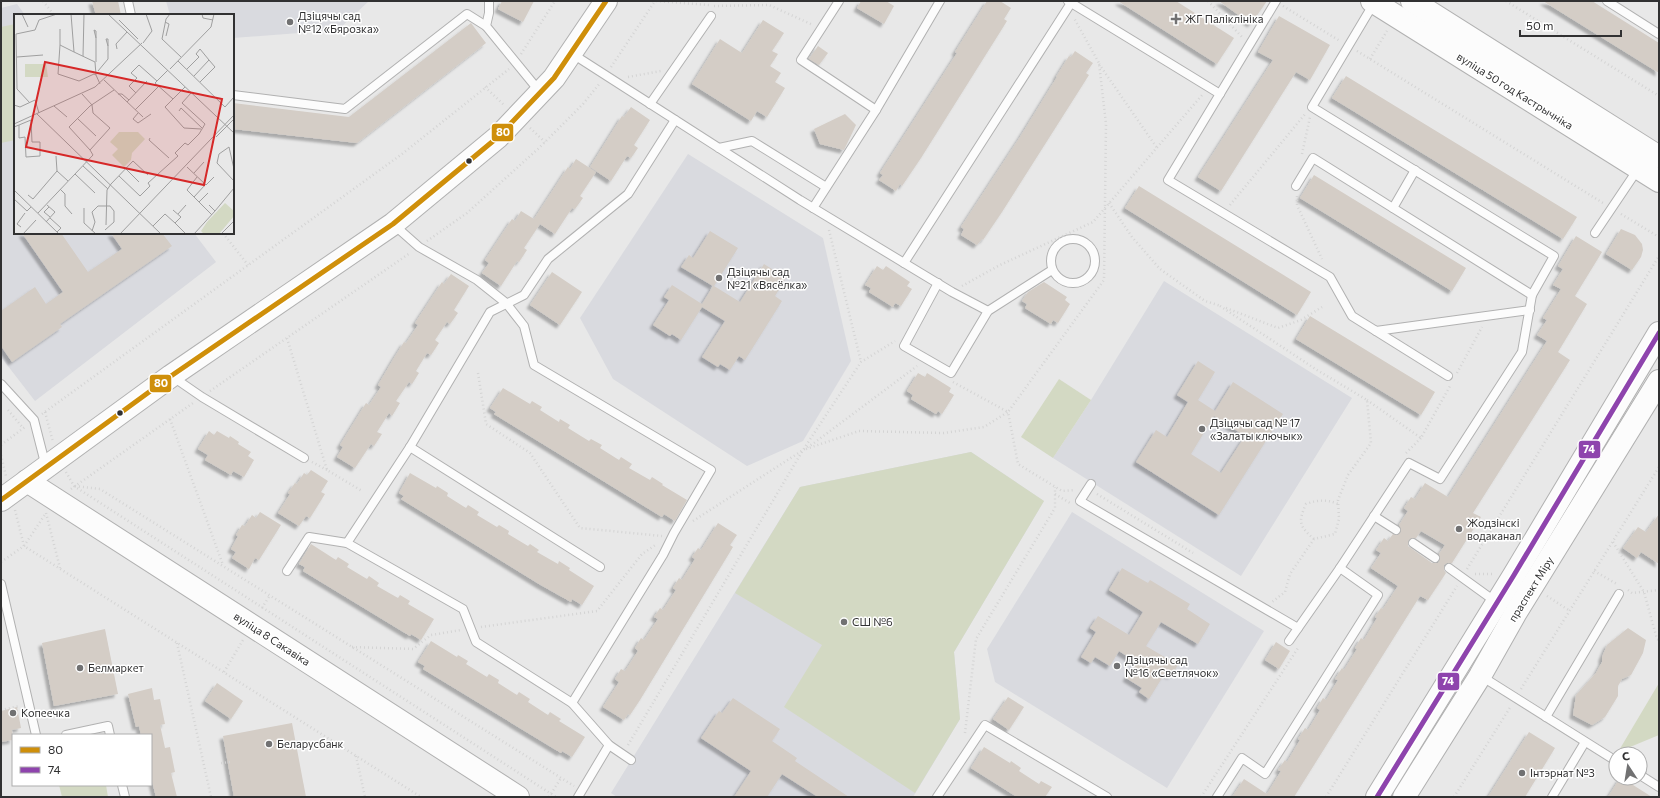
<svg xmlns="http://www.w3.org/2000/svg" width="1660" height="798" viewBox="0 0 1660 798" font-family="Commissioner,sans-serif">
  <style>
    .built { fill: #d9dadf }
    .green { fill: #d3d9c3 }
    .building { fill: #d4cdc6; fill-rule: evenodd; filter: url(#shadow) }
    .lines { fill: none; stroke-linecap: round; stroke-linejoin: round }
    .lane-casing { stroke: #b1b1b1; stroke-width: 10 }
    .secondary-casing { stroke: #b1b1b1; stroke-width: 24 }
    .path { stroke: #d4d4d4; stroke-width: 2.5; stroke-dasharray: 1 3; stroke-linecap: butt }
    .lane { stroke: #fcfcfc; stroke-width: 8 }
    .secondary { stroke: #fcfcfc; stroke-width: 22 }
    .bus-1-casing { stroke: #fff; stroke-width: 8 }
    .bus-2-casing { stroke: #fff; stroke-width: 8 }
    .bus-1 { stroke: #cf8f0a; stroke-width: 5 }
    .bus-2 { stroke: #8e44ad; stroke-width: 5 }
    .poi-dot { fill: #717172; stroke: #fff; stroke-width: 1.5 }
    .bus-dot { fill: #313132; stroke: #fff; stroke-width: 1.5 }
    .labels { text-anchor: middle; stroke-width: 3; stroke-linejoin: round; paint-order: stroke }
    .poi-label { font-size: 11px; fill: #313132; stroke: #fff; text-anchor: start }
    .street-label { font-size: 11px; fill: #313132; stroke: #fff }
    .inset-road { fill: none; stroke: #9f9f9f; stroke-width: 1 }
    .view { fill: #d62828; fill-opacity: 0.15; stroke: #d62828; stroke-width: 2 }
    .inset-edge { fill: none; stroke: #313132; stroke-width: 2 }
    .line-badge { stroke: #fff; stroke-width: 1.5 }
    .badge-label { font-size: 11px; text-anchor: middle; font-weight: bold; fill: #fff }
  </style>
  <defs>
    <filter id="shadow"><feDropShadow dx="-3.5" dy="3.5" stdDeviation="1" flood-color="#0004"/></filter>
  </defs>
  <rect width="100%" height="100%" fill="#e8e8e8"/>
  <g class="built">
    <path d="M166,1H369L338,30L233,38V15H170Z"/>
    <path d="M17,4L25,15H15V233H194L216,262L35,401L1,357V8Z"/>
    <path d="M688,154L823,238L851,361L803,441L747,466L613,379L580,318Z"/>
    <path d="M1164,281L1352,398L1241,576L1053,458L1091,400Z"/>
    <path d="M971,452L1044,501L954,652L960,719L913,797H617L611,793L800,487Z"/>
    <path d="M1072,512L1264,631L1167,788L995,682L987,649Z"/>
  </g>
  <g class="green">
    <path d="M15,24V140L1,143V27Z"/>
    <path d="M1059,379L1091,400L1053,458L1021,437Z"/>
    <path d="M971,452L1044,501L954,652L960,719L915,793L784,707L822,645L735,593L800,487Z"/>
    <path d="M1659,683V735L1618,752Z"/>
    <path d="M59,785H106L108,797H62Z"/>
  </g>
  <g class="building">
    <path d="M92,1H118L121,15H96Z"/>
    <path d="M502,1H534L523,22L498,9Z"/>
    <path d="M861,1H886L894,6L884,24L857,8Z"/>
    <path d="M987,1H1000L1011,8L1004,19L1007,21L921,158L902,186L900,184L896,191L879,180L883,175L880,173L957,53L955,52Z"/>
    <path d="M1118,1H1176L1234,38L1217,64Z"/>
    <path d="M1219,1H1267L1251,24Z"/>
    <path d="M1543,1H1592L1659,43V73Z"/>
    <path d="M1279,16L1330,45L1310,80L1296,72L1221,191L1198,177L1273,60L1258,52Z"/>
    <path d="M763,20L784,33L772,51L778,54L770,66L781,73L775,82L785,88L767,117L757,111L751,121L692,84L720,39L742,53Z"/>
    <path d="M471,23L486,43L357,143L233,129V103L349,117Z"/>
    <path d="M818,46L828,53L819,65L809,59Z"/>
    <path d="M1075,51L1093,63L1086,73L1089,75L1002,212L983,240L982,239L977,245L961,235L964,229L961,227L1020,137L1057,77H1056L1069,56L1071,57Z"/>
    <path d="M1346,76L1577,217L1563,239L1332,98Z"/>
    <path d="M631,107L650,120L634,145L638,148L631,158L627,156L611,181L590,167L622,116L624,117Z"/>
    <path d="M845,114L856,125L844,150L820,144L814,129Z"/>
    <path d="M576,159L596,172L580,196L583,198L575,209L572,208L555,234L540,224L524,248L527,250L519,262L517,261L501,286L482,273L489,263L485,260L512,219L515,221L521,211L534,219L568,167L570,169Z"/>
    <path d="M1314,175L1466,268L1452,291L1300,198Z"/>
    <path d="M1139,186L1311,292L1297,315L1125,208Z"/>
    <path d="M1621,229L1635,235L1642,244L1643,250L1641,257L1632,270L1606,254Z"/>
    <path d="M710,231L738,248L714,286L740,302L764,264L786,278L775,296L782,301L745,360L739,356L730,370L720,364L718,367L702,357L725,321L702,307L681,340L672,334L670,336L653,325L669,300L664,297L672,285L702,304L713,286L681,267L689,255L693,258Z"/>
    <path d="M22,233H61L88,272L122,249L111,233H162L172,246L60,324L62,327L12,362L1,346V311L35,287L46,304L63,292Z"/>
    <path d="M1576,236L1602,252L1575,296L1587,304L1558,352L1570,360L1473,513L1481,517L1452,563H1447L1444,565V570L1446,573L1428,600L1420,596L1294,797H1232L1244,779L1267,794L1281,771L1278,770L1285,760L1287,762L1300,740L1298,739L1305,728L1308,730L1320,710L1317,708L1323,698L1326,700L1338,680L1335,679L1342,668L1344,670L1357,649L1355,648L1361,638L1364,640L1377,618L1375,617L1381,608L1383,609L1398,586L1371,568L1381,553L1376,550L1384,538L1388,541L1393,534L1396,535L1400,533L1401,530L1399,525L1408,511L1404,508L1411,497L1415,499L1425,483L1448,497L1547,341L1537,335L1547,320L1543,318L1561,289L1553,285L1563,269L1558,266ZM1421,531L1445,545L1439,554L1440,559L1438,563H1432L1408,546L1409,540L1413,538H1416Z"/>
    <path d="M877,266L883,270L886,266L910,282L907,286L912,289L901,306L895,303L893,307L869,292L871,288L865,285Z"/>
    <path d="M552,272L582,292L560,325L530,305Z"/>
    <path d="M451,274L469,286L454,310L458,313L450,324L447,322L435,340L439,343L431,355L427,353L416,371L419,373L412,384L409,382L396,401L400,403L392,416L389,413L377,432L382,434L374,446L371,444L355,468L337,457L343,447L340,445L366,403L369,405L381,387L378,385L394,358L404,342L406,343L418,325L415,323L442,282L444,284Z"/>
    <path d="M1044,282L1067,297L1065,300L1070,304L1058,323L1053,320L1051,324L1025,308L1027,304L1022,301L1028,292Z"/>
    <path d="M1310,316L1435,392L1421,415L1296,339Z"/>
    <path d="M1198,361L1215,372L1198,400L1215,411L1233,382L1283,414L1219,515L1136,462L1156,430L1167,437L1188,402L1177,395ZM1214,416L1245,436L1221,473L1191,454Z"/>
    <path d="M918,373L925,377L927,373L951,388L949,392L954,395L942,414L938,411L936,414L911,399L913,395L907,391Z"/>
    <path d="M503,388L530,404L532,401L542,407L540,410L559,422L560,419L570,425L568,428L589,441L591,439L602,445L600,448L619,460L621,457L632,464L629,468L650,480L652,477L663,484L662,485L687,500L675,521L664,514L662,517L494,414L496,412L490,408Z"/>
    <path d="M209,431L214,435L217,431L229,438L230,436L239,442L238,444L251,452L248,456L254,460L244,477L233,471L231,475L205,460L208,455L198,449Z"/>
    <path d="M311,470L328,481L321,492L325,494L310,518L306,516L299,526L278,513L290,494L288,493L295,483L297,484L304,473L307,475Z"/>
    <path d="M410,473L436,488L437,486L448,493L447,496L466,508L468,505L479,512L477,515L497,527L499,525L509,531L508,534L528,546L530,544L539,550L537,552L558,564L559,561L570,568L569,570L594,586L582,605L572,599L571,602L539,584L401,499L404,496L399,493Z"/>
    <path d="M260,512L281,525L259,560L255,558L249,569L232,558L236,552L231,549L238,536L236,535L242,525L245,526L252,515L256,518Z"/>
    <path d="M1659,514V564L1641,552L1637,558L1623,548L1638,527L1646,532Z"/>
    <path d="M718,523L737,535L730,545L733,547L640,700L630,715L628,714L624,720L603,707L619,682L615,679L621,669L625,671L638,651L635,648L641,638L644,640L658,619L654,617L660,608L663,610L676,590L673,588L679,578L682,580L695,559L692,557L698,548L701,550Z"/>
    <path d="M311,544L336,560L338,557L349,564L347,567L367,579L369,576L379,583L377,586L398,598L400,595L410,601L408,604L434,619L421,640L411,634L410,636L303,571L305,567L299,564Z"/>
    <path d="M1122,568L1148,583L1150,580L1190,604L1187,609L1210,624L1198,644L1161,622L1146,646L1178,665L1171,676L1165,673L1149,699L1139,692L1142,688L1126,678L1136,662L1119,651L1110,666L1095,657L1091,663L1081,657L1096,632L1090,628L1098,616L1129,635L1143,612L1109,590Z"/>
    <path d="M1628,628L1646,640L1643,653L1631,675L1622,679L1618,686V696L1605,717L1592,725L1573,715L1576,695L1596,673L1602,662V657L1607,645Z"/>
    <path d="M105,629L118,694L54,706L42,643Z"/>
    <path d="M431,641L457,657L458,655L468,661L466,664L487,677L489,674L499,680L498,683L517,695L519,692L530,699L528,702L548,715L550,712L561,719L559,721L585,737L572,757L562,751L561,753L423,669L425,666L418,662Z"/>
    <path d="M1276,642L1290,651L1279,669L1265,660Z"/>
    <path d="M217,683L243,701L231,719L205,701Z"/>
    <path d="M152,688L154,700L160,699L165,724L160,725L165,748L170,747L175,772L171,773L177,797H156L151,777V735H141L139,726L136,727L128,694Z"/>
    <path d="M1008,697L1024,707L1009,730L993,719Z"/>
    <path d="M733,698L780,729L772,741L797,758L795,761L849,797H818L782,774L767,797H734L751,771L701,738L719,711L722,713Z"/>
    <path d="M17,707L21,728L12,730L13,740L1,742V711Z"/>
    <path d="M292,723L306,797H234L223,736Z"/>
    <path d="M1529,732L1555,748L1525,797H1488Z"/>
    <path d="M984,747L1010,763L1011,761L1021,768L1019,771L1039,784L1041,781L1052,787L1045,797H1017L971,768Z"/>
    <path d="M1620,778H1622L1652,797H1608Z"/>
  </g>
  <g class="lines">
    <defs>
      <g id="lane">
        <path d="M128,1L131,15"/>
        <path d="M489,1V13L486,26L540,92"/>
        <path d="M839,1L801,60L876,110"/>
        <path d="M1068,1L1220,94"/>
        <path d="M1276,1L1168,180L1330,277L1352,316L1376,331L1530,310"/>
        <path d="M1607,1L1659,34"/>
        <path d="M571,53L800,200L952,292L988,311"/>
        <path d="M233,95L345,109L467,14L486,26"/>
        <path d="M650,104L711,16"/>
        <path d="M719,148L752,141L826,187"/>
        <path d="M1296,186L1313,158L1532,295"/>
        <path d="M813,208L876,110L940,1"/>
        <path d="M1393,208L1415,170"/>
        <path d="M393,224L419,247L477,280L506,303L524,326L534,365L711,470L674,533L663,555L572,703L609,745L578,797"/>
        <path d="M1595,233L1638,169"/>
        <circle cx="1073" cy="261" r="22"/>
        <path d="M904,263L1071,3"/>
        <path d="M938,283L904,346L951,373L988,311L1052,270"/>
        <path d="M1376,331L1448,376"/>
        <path d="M173,377L202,397L304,458"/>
        <path d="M1,384L34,420L46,467"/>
        <path d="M410,447L600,567"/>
        <path d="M1091,484L1080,501L1298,628"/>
        <path d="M1374,516L1396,530"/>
        <path d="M1413,543L1435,558"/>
        <path d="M1449,568L1496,602"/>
        <path d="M287,571L309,537L347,543"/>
        <path d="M1,584L36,735"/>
        <path d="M1289,641L1340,568"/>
        <path d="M1481,676L1616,761"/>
        <path d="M572,703L476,642L463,609L347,543L410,447L490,312L524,295L548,259L628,194L675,120"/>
        <path d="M1546,717L1619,594"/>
        <path d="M66,735L108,726L110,735"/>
        <path d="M609,745L631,760"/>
        <path d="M1640,775L1659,787"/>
        <path d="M122,785L125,797"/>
        <path d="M937,797L985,725L1107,797"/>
        <path d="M1217,797L1242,758L1265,774L1378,595L1340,568L1409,463L1440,479L1522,352L1532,295L1554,256L1312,107L1374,3"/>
        <path d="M1552,797L1585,742"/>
      </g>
      <g id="secondary">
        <path d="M1372,1L1659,181"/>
        <path d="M1412,1L1659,157"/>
        <path d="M27,481L518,797"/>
        <path d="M1,500L171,376L393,224L498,137L554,78L606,1"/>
        <path d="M1377,797L1514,575L1659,333"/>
        <path d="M1404,797L1480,676L1515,614L1659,381"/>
      </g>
    </defs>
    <use href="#lane" class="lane-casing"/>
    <use href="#secondary" class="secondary-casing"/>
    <g class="path">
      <path d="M43,1L54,15"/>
      <path d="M656,1L709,5"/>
      <path d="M1208,1L1242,37L1241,39"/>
      <path d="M1506,1L1659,96"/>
      <path d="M714,6L769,5L813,25"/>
      <path d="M1283,6L1340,41"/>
      <path d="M1357,51L1603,203"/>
      <path d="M521,54L555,1"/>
      <path d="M1370,59L1387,31"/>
      <path d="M1099,64L1157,148"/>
      <path d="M611,67L655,1"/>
      <path d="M628,77L661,71"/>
      <path d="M485,87L505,106"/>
      <path d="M530,128L545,142"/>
      <path d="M1302,154L1310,117"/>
      <path d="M1297,196V205L1322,259"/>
      <path d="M1109,203L1132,237L1160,269L1205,301L1221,306"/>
      <path d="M1230,205L1306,113"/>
      <path d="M1621,214L1659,237"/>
      <path d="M829,230L861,362"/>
      <path d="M223,233L248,265"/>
      <path d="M427,241L467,213L539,148L583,104L600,83"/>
      <path d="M962,286L1000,265L1093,222L1203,94"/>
      <path d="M1220,306L1317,370L1367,400L1371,443L1348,475L1338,500L1339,519L1335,534L1314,539L1290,574L1285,592L1272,602"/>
      <path d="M1226,308L1278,328L1301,320L1322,307"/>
      <path d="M287,338L327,470L362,491"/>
      <path d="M478,373L486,424L530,453L580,528L662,536"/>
      <path d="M1457,373L1482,327"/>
      <path d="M953,382L1008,412L1104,280L1106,124L1099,63L1074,18"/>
      <path d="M210,391L410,253"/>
      <path d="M1367,400L1421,438L1450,386"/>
      <path d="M8,410L23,428"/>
      <path d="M45,412L53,442"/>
      <path d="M42,414L402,154L509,69"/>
      <path d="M170,419L223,565"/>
      <path d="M1,445L25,427"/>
      <path d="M806,449L859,431L944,433L984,427L1008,412L1018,464L1062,491L1075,490"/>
      <path d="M1406,453L1421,438"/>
      <path d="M1,455L6,476"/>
      <path d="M312,462L327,470"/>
      <path d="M66,472L74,486L556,797"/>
      <path d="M75,486L100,489L574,786"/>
      <path d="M71,489L193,403"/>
      <path d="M1055,494L1070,503"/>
      <path d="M1097,494L1193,553"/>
      <path d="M15,510L24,546L421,797"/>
      <path d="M46,513L60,568"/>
      <path d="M693,521L814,443L917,366"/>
      <path d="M1314,539C1299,526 1298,522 1306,504C1317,500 1327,499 1338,504"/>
      <path d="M1613,542L1644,592L1657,639L1659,640"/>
      <path d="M1,562L24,546L46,513"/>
      <path d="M1467,569L1659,256"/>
      <path d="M1594,571L1617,584"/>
      <path d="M1475,574H1494"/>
      <path d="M1628,590L1632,593L1659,590"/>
      <path d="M1547,596L1570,611"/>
      <path d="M262,608L270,595"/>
      <path d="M481,627L597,611L642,554L657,544"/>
      <path d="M177,643L211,797"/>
      <path d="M352,647L413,649L431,635L461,630"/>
      <path d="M224,672L243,640"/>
      <path d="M1521,689L1659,467"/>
      <path d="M1,710L20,706"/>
      <path d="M965,733L976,639L1055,508V487"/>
      <path d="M628,745L803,450L861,362L895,341"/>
      <path d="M356,756L365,797"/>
      <path d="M221,763L231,762"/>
      <path d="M549,797L561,778"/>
      <path d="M1201,797L1298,648"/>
      <path d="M1326,797L1457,586"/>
      <path d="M1454,797L1511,706"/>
    </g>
    <use href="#lane" class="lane"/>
    <use href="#secondary" class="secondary"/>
    <defs>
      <path id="bus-1" d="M1,500L171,376L393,224L498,137L554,78L606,1"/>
      <path id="bus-2" d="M1377,797L1514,575L1659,333"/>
    </defs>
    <use href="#bus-1" class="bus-1-casing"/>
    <use href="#bus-2" class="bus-2-casing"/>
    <use href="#bus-1" class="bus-1"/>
    <use href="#bus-2" class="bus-2"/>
  </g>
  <g class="poi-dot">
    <path d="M1174 13h4v4h4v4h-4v4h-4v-4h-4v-4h4z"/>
    <circle cx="290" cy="22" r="4"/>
    <circle cx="719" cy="278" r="4"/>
    <circle cx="1202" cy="429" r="4"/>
    <circle cx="1459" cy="529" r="4"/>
    <circle cx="844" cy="622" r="4"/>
    <circle cx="1117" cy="666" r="4"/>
    <circle cx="80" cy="668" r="4"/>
    <circle cx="13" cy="713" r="4"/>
    <circle cx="269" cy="744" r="4"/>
    <circle cx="1522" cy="773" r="4"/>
  </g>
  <g class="bus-dot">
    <circle cx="469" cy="161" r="3.5"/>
    <circle cx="120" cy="413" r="3.5"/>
  </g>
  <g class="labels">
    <g class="poi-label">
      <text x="298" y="20">Дзіцячы сад<tspan x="298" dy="13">№12 «Бярозка»</tspan></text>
      <text x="1185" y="23">ЖГ Паліклініка</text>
      <text x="727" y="276">Дзіцячы сад<tspan x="727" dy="13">№21 «Вясёлка»</tspan></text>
      <text x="1210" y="427">Дзіцячы сад № 17<tspan x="1210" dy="13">«Залаты ключык»</tspan></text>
      <text x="1467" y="527">Жодзінскі<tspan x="1467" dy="13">водаканал</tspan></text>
      <text x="852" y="626">СШ №6</text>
      <text x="1125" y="664">Дзіцячы сад<tspan x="1125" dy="13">№16 «Светлячок»</tspan></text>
      <text x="88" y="672">Белмаркет</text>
      <text x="21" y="717">Копеечка</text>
      <text x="277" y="748">Беларусбанк</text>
      <text x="1530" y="777">Інтэрнат №3</text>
    </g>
    <g class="street-label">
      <text transform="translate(1515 91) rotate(32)" y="4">вуліца 50 год Кастрычніка</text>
      <text transform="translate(1531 589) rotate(-58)" y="4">праспект Міру</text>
      <text transform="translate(272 639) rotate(33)" y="4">вуліца 8 Сакавіка</text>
    </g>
  </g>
  <g transform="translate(14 14)">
    <rect width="220" height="220" fill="#e8e8e8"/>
    <path d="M11,50H32L34,63H11ZM105,118H124L131,125L118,139L117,146L110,153L98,141L104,135L96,128ZM211,189L220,197V202L205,220H190L187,217L193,208Z" fill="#d3d9c3"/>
    <path class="inset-road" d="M8,0L14,13M57,0L60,38L81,48L82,61L86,70M94,0L220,119M156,0L152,5L148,25L167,43M188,0L189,4L199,6M105,6L124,25M151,8L155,10L152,22M46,15V31L60,38M129,29L138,17L132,0M46,31L44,60L65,67L80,60L82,61M103,35L102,30L113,18M69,42L70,0M3,43L29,41M164,47L211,93L220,83M82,48V17L80,16L82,24M156,55L197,13L200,0M173,55L185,43L182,40L186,35L195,46M154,56L141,69L159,85M84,57L94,45V25H92L94,32M180,62L195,46L201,53L186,68M90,66L129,103M171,73L151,93L170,114L187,115M122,79L115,72L123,64L117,59L125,51L143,67M104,80H108L115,86M113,88L133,67M16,89L3,75L2,20L21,16L25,6L43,0M0,91L6,93L21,86L25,99M40,92L53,103M121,96L145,72M165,97L167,94L188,114M124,99L119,105L124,109L137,100M23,100L147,220M64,105L82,122M0,110L81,73L128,29M0,113L5,111L17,106L18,128H26V142L12,143L11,123L5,124V111M202,123L220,105M136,124L135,126L155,144M76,136L55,113L76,92L100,76M69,152L94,175M110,153L125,168M173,153L192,171L200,163M220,155L215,133L205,140L203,149L220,167M43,157L54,167M180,159L190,148M61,160L81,179M105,162L126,182L136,172L134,169L164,142L161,139L171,129L174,131L185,120L191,110L168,89L177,79M183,163L173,176L198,201M46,175L51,180V192L58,200M0,176L45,220M14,181L19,185L43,157L42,142M180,183L191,171M0,185L13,197L17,193M185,188L194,179M35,193L30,198L36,203M70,194V209L82,220M201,197L220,174M24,199L79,141L76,136L96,114L79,99L78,91L68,80M164,200L172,191M36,204L47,214L43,218M32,208L41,198L33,191M161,209L172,220M92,211L93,176L97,170L119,147L134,161M139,212L151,200L161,209L167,203L159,196M7,213L3,210L11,199M78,217L81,208L78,198L84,192H96L100,197V208L91,216M9,220L22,206M106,220L220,101M180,220L201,197L195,191M207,220L220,207"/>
    <path class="view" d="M31,48L208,85L190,171L12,133Z"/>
    <rect width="220" height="220" class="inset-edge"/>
  </g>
  <g class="line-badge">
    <rect x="491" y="123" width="23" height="19" rx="4" fill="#cf8f0a"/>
    <rect x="149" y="374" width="23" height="19" rx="4" fill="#cf8f0a"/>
    <rect x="1578" y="440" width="23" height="19" rx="4" fill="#8e44ad"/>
    <rect x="1437" y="672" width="23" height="19" rx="4" fill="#8e44ad"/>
  </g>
  <g class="badge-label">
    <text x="503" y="136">80</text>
    <text x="161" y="387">80</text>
    <text x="1589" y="453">74</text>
    <text x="1448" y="685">74</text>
  </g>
  <rect width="1660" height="798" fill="none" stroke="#313132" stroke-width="4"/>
  <rect x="12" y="734" width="140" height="52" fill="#ffffff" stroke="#adadad"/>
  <rect x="20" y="747" width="20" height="6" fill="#cf8f0a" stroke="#adadad"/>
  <text x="48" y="754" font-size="12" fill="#313132">80</text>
  <rect x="20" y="767" width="20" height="6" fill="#8e44ad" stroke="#adadad"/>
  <text x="48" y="774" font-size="12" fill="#313132">74</text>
  <g transform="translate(1628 766) rotate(348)"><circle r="19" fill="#ffffff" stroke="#adadad"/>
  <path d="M0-3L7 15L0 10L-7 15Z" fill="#717172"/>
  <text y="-6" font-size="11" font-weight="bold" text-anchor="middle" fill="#313132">С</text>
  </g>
  <path d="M1520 30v6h101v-6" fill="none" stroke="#313132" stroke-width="2"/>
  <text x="1526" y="30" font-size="12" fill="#313132" stroke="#ffffff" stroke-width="3" paint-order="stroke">50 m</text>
</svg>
